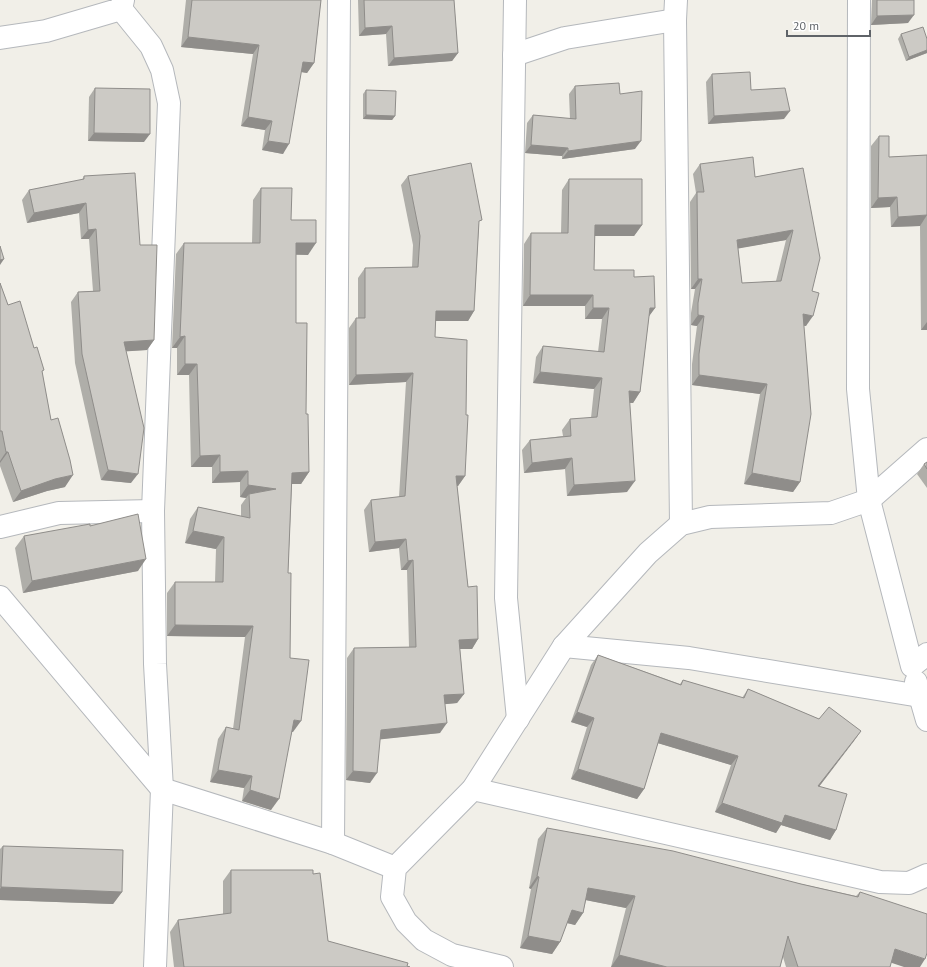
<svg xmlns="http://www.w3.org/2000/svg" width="927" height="967" viewBox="0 0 927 967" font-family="'PT Sans',sans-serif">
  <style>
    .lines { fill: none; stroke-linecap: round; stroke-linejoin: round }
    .minor-casing { stroke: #b5b8bc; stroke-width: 24 }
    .minor { stroke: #fff; stroke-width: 22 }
    .wall { fill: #afaea9; fill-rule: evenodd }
    .shaded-wall { fill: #8f8d8a }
    .building { fill: #cccac5; stroke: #8f8d8a; fill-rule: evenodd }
  </style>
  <rect width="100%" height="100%" fill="#f1efe8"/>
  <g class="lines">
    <defs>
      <g id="minor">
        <path d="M515,0L506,598L518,719"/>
        <path d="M676,0L675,20L681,524"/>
        <path d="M859,0L858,389L869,500L927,449"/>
        <path d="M121,9L151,46L162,70L169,103L153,511L155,664L162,789L155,967"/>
        <path d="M0,38L46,31L121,9L123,0"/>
        <path d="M514,55L565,38L675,20"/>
        <path d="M0,527L59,513L153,511"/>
        <path d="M0,597L162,789L333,843L395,868"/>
        <path d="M564,646L689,658L920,696"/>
        <path d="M916,682L927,720"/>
        <path d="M473,789L880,882L909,883L927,875"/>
        <path d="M333,843L339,0"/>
        <path d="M502,967L452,955L424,940L406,922L392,897L395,868L473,789L564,646L648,553L681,524L710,517L831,513L869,500L912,666L927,654"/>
      </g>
    </defs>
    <use href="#minor" class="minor-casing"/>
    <use href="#minor" class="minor"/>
  </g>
  <g class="wall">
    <path d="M186,0H321L314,63L307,73L301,72L283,154L262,150L265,130L241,126L253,54L181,47Z"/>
    <path d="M358,0H454L458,53L452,61L388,66L386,34L359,36Z"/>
    <path d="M872,0H914L908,23L871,25Z"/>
    <path d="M901,34L927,39V53L906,61L898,39Z"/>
    <path d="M712,74L751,90L784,119L708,124L706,82Z"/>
    <path d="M575,86L620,94L635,149L562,159V156L525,153L527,123L533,115L570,119L569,94Z"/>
    <path d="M95,88L144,142L88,141L89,97Z"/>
    <path d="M366,90L395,116L392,120L363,119V94Z"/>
    <path d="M879,136L889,157L927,155V330H921L920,226L891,227L890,207L871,208V146Z"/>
    <path d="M700,164L755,177L803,168L812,291L806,326H804L800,482L793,492L744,484L760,394L692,385V364L697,326L691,325V313L695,289H691L690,202L696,193L693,174ZM786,240L776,281L742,283L738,248Z"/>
    <path d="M84,176L140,245L154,340L147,350L126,351L131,483L101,480L75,363L71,302L78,292L93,291L89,239H81L79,213L27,223L22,200L29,190L82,180Z"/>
    <path d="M408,176L479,224L474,311L468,321H435V337L465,476L458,486H457L468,587L478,639L472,649H460L464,694L457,703L445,704L440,733L380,739L370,783L346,780L347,658L354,648L409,647L407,570H401L399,548L369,552L364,510L371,500L399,497L406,382L349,385V328L356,318H358V278L365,268L412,267L413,245L401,185Z"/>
    <path d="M569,179L642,225L634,236H595L594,270L634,277L655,308L649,316L640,392L633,403H629L627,492L567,496L565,469L524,473L522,450L530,440L563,436L562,430L570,419L591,418L594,389L533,383L536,357L543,346L598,352L602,319H585V306H523L524,244L531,233H561L562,190Z"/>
    <path d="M261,188L291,220L308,255H296V323L306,414L309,472L301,484H292L288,573L290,658L293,732H292L271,810L242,801L244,788L210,782L218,739L226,727L233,729L245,637L167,636V593L175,582H215L216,549L185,543L190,519L198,507L241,516V505L246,498L240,497V482L212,483V467H191L189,375H177V348H172L176,254L184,243H252L253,200Z"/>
    <path d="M0,283L8,305L34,348L42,373L51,420L65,487L47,491L13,502L0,466Z"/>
    <path d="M927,462V488L917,474L924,464Z"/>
    <path d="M90,526L138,571L23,593L15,548L24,536Z"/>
    <path d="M598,655L680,684L683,680L742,698L748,689L819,719L861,731L819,786L836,830L830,840L781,825L776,833L715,812L731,765L658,743L644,789L637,799L571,779L587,727L571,722L591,665Z"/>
    <path d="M547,828L856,896L860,892L891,963L890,967H786L783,957L780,967H611L626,908L586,900L583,913L575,925L567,923L560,942L552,954L520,948L531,889L529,888L538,839Z"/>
    <path d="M3,846L122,892L113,904L0,900V849Z"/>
    <path d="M231,870L313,874L328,941L410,967H174L170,932L178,920L223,914V881Z"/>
  </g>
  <g class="shaded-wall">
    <path d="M914,15L908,23L871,25L877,16Z"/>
    <path d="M392,26L386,34L359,36L365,28Z"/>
    <path d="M188,37L259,45L253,54L181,47Z"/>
    <path d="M927,50V53L906,61L909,57Z"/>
    <path d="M458,53L452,61L388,66L394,58Z"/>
    <path d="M303,62L314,63L307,73L296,71Z"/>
    <path d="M790,111L784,119L708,124L714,116Z"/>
    <path d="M366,115L395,116L392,120L363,119Z"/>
    <path d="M248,117L272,121L265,130L241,126Z"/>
    <path d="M94,133L150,134L144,142L88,141Z"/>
    <path d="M268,141L289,144L283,154L262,150Z"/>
    <path d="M641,141L635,149L562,159L568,151Z"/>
    <path d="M531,145L568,148L562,156L525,153Z"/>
    <path d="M897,197L890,207L871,208L878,198Z"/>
    <path d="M86,203L79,213L27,223L34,213Z"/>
    <path d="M927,215L920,226L891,227L898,217Z"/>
    <path d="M595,225H642L634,236H588Z"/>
    <path d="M96,229L89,239H81L88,230Z"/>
    <path d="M793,230L786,240L730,250L737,240Z"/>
    <path d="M296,243H316L308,255L288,254Z"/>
    <path d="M4,259L0,265V260Z"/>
    <path d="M698,279H702L695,289H691Z"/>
    <path d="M530,295H593L585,306H523Z"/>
    <path d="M593,308H609L602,319H585Z"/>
    <path d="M650,308H655L647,319Z"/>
    <path d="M436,311H474L468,321H429Z"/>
    <path d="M803,314L813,316L806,326L796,324Z"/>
    <path d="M698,315L704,316L697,326L691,325Z"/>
    <path d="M927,322V330H921Z"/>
    <path d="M185,336L177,348H172L180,337Z"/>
    <path d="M154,340L147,350L117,352L124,342Z"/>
    <path d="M185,364H197L189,375H177Z"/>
    <path d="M540,372L602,378L594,389L533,383Z"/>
    <path d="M413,373L406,382L349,385L356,375Z"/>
    <path d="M699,375L767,384L760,394L692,385Z"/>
    <path d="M629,391L640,392L633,403L621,402Z"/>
    <path d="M6,452H8L0,463V461Z"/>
    <path d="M220,455L212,467H191L200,456Z"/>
    <path d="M572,458L565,469L524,473L532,463Z"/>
    <path d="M108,470L138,474L131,483L101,480Z"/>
    <path d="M248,471L240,482L212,483L220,472Z"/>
    <path d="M309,472L301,484H284L292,473Z"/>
    <path d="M752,473L800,482L793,492L744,484Z"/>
    <path d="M73,475L65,487L47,491L13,502L21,491L55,479Z"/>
    <path d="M456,476H465L458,486H449Z"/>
    <path d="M635,481L627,492L567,496L574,485Z"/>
    <path d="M248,485L276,489L249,494L246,498L240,497Z"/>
    <path d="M193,531L224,537L216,549L185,543Z"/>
    <path d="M406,539L399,548L369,552L375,542Z"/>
    <path d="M146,559L138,571L23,593L32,581Z"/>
    <path d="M413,560L407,570H401L408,561Z"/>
    <path d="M175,625L253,626L245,637L167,636Z"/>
    <path d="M478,639L472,649H452L459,640Z"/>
    <path d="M464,694L457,703L437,705L444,695Z"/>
    <path d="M577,712L594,718L587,727L571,722Z"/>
    <path d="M294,720L301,721L293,732L286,731Z"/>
    <path d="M447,723L440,733L375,740L381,730Z"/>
    <path d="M861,731L854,741L812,796L818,786Z"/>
    <path d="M661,733L738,756L731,765L654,742Z"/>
    <path d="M578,769L644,789L637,799L571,779Z"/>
    <path d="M218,770L252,776L244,788L210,782Z"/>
    <path d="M353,771L377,773L370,783L346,780Z"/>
    <path d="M250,790L279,799L271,810L242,801Z"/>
    <path d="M722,803L785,815L836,830L830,840L781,825L776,833L715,812Z"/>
    <path d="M537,876L539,877L531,889L529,888Z"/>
    <path d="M1,887L122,892L113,904L0,900V889Z"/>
    <path d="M588,888L635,896L626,908L580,899Z"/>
    <path d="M572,910L583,913L575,925L563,922Z"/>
    <path d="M528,936L560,942L552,954L520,948Z"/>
    <path d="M895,949L925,959L920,967H904L886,961Z"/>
    <path d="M619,955L667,967H611Z"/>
  </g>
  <g class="building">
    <path d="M192,0H321L314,63L303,62L289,144L268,141L272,121L248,117L259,45L188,37Z"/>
    <path d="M364,0H454L458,53L394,58L392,26L365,28Z"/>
    <path d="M877,0H914V15L877,16Z"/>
    <path d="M923,27L927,39V50L909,57L901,34Z"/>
    <path d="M750,72L751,90L785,88L790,111L714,116L712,74Z"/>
    <path d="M619,83L620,94L642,91L641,141L568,151V148L531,145L533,115L576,119L575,86Z"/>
    <path d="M95,88L150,89V134L94,133Z"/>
    <path d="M366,90L396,91L395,116L366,115Z"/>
    <path d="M879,136H889V157L927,155V215L898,217L897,197L878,198Z"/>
    <path d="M753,157L755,177L803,168L820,258L812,291L819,293L813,316L803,314L811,414L800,482L752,473L767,384L699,375V354L704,316L698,315V303L702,279H698L697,192H704L700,164ZM793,230L781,281L742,283L737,240Z"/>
    <path d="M471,163L482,220L479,221L474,311H436L435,337L467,340L466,415H468L465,476H456L468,587L477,586L478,639L459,640L464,694L444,695L447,723L381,730L377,773L353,771L354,648L416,647L413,560L408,561L406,539L375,542L371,500L405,496L413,373L356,375V318H365V268L418,267L420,236L408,176Z"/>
    <path d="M135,173L140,245H157L154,340L124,342L144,428L138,474L108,470L82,354L78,292L100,291L96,229L88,230L86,203L34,213L29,190L84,179V176Z"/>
    <path d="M569,179H642V225H595L594,270H634V277L654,276L655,308H650L640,392L629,391L635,481L574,485L572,458L532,463L530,440L571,436L570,419L597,417L602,378L540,372L543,346L604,352L609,308H593V295H530L531,233H568Z"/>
    <path d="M261,188H292L291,220H316V243H296V323H307L306,414H308L309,472L292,473L288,573H291L290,658L309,660L301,721L294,720L279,799L250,790L252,776L218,770L226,727L239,730L253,626L175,625V582H223L224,537L193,531L198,507L250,518L249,494L276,489L248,485V471L220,472V455L200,456L197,364H185V336L180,337L184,243H260Z"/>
    <path d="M0,246L4,259L0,260Z"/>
    <path d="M0,283L8,305L20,301L34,348L37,347L44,370L42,371L51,420L58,418L70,460L73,475L55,479L21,491L8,452H6L2,431H0Z"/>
    <path d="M927,462V469L924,464Z"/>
    <path d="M138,514L146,559L32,581L24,536L90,524V526Z"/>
    <path d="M598,655L681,685L683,680L744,698L748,689L819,719L829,707L861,731L818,786L847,794L836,830L785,815L782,823L722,803L738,756L661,733L644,789L578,769L594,718L577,712Z"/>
    <path d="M547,828L673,851L801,884L858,897L860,892L927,914V953L925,959L895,949L890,967H798L788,936L780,967H667L619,955L635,896L588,888L583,913L572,910L560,942L528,936L539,877L537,876Z"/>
    <path d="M3,846L123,850L122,892L1,887Z"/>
    <path d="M231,870H313V874L320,873L328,941L408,963L407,966L410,967H184L178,920L231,913Z"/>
  </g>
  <path d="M787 30v6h83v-6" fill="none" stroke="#5f6368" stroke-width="2"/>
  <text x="793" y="30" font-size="12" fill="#5f6368" stroke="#ffffff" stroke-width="3" paint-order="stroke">20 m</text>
</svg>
